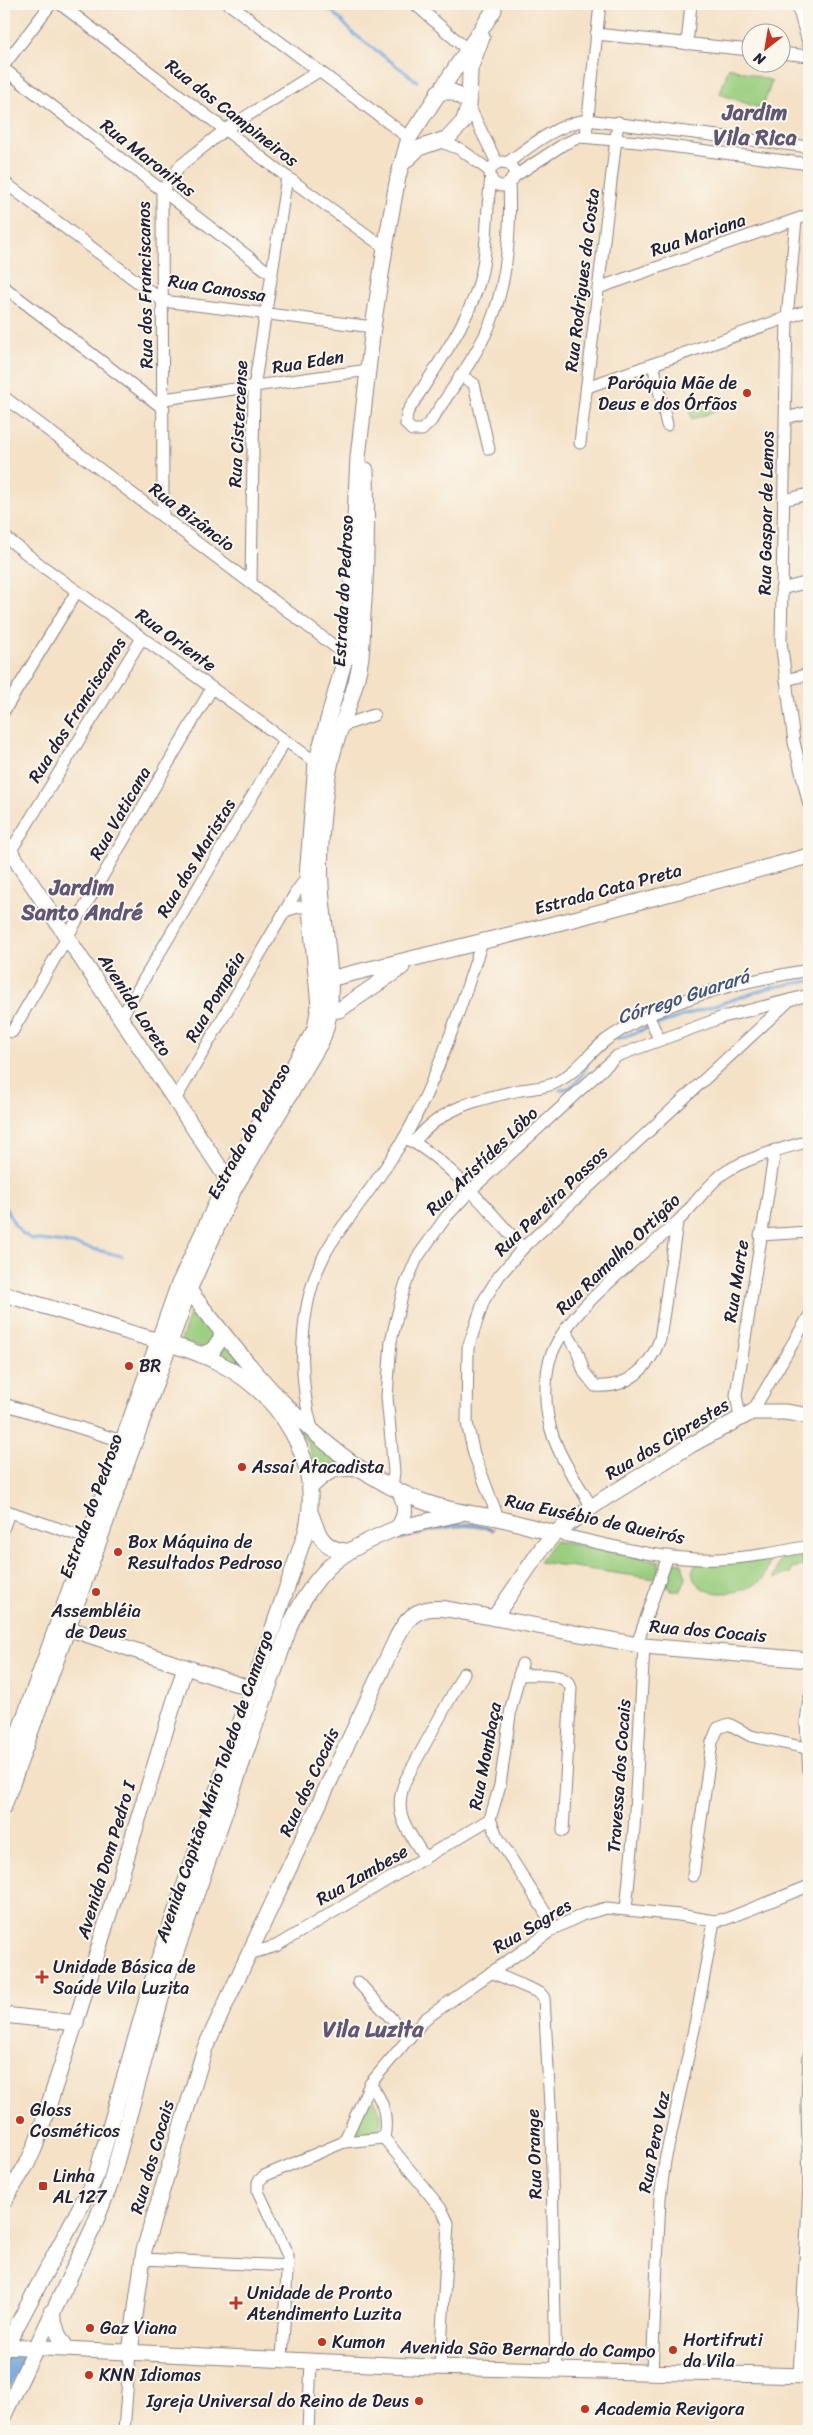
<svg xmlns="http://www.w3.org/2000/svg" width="813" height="2435" viewBox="0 0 813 2435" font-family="Sriracha,sans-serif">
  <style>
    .green { fill: #99cd7e; stroke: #5e785c }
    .water { fill: #6fa5dd; stroke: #48648c }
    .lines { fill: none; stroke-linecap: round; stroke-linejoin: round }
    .stream { stroke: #6fa5dd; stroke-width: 3 }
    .river { stroke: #6fa5dd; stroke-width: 18 }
    .street-casing { stroke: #8b8280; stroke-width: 13 }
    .secondary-casing { stroke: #8b8280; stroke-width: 17 }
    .street { stroke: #fff; stroke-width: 11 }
    .secondary { stroke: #fff; stroke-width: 15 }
    .poi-dot { fill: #c8321e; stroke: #fbf7ec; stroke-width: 2 }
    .labels { text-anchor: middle; stroke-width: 4; stroke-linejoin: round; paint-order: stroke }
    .street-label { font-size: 18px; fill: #22223b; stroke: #fbf7ec }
    .poi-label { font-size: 18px; fill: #22223b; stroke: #fbf7ec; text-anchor: start }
    .water-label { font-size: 19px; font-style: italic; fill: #41567c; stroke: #fbf7ec }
    .district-label { font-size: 22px; font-weight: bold; fill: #605676; stroke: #fbf7ec }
  </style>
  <rect width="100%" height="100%" fill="#fbf7ec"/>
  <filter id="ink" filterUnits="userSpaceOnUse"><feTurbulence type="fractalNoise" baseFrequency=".02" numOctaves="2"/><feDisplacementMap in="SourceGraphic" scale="10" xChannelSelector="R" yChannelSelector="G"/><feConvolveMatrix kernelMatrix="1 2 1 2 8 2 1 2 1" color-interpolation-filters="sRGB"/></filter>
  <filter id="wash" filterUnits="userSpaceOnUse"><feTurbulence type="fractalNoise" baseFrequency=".0096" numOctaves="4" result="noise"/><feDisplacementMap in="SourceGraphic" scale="20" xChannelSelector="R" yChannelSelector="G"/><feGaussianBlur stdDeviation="1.12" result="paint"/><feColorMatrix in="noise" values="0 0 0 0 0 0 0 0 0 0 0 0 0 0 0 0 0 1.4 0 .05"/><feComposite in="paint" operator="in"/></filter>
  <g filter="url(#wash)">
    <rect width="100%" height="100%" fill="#f4e1c6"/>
    <g class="green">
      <path d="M729,67L772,81L762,109L720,94Z"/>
      <path d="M714,400L717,411L692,419L689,408Z"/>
      <path d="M194,1308L216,1333L206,1349L181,1341L191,1312Z"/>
      <path d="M227,1346L340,1462L317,1471L307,1443L293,1421L219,1355Z"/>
      <path d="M555,1541L660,1561L656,1579L539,1562Z"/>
      <path d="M798,1553L803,1557L804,1566L791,1568V1573L774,1578L781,1557Z"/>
      <path d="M771,1559L763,1579C746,1594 696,1604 692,1571L696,1564Z"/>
      <path d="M672,1561L682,1563L686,1578L681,1591H671V1588L662,1586Z"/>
      <path d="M371,2092L381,2115L380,2134L351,2137Z"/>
    </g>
    <path class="water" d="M473,1523L495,1529L493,1531C462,1520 431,1532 400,1540L399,1537L447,1524Z"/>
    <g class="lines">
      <g class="stream">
        <path d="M320,4L334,13L354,34L417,81"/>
        <path d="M656,1025L768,988L809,981"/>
        <path d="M617,1039L651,1027"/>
        <path d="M560,1090C577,1088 581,1076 589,1062"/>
        <path d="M4,1205L15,1225L23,1234L32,1239L72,1244L122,1256"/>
      </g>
      <path class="river" d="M4,2381L15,2357"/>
    </g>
  </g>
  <g filter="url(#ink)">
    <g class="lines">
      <defs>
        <g id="street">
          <path d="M60,4L287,177L385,248"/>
          <path d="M229,4L409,138"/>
          <path d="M415,4L472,54"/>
          <path d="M797,4L809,46"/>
          <path d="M596,34L750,50"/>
          <path d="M687,44L691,4"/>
          <path d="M780,53L809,56"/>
          <path d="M4,65L51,4"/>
          <path d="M4,69L271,274"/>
          <path d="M469,106L497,163"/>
          <path d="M586,136L600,4"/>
          <path d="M441,142L460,149L490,171"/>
          <circle cx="502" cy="174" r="12"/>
          <path d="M507,163C532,145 555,125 587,120L809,147"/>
          <path d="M512,178L564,144L580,137L638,142L809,164"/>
          <path d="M491,179C486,209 488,241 482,271C472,320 433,370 407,413L406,424L412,430H422L431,421C451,389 479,354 492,319C508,277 511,228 509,183"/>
          <path d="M4,182L163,301L373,327"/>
          <path d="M796,220L787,318L781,641L794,742L809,805"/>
          <path d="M4,287L164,409"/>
          <path d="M598,288L809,215"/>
          <path d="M653,364L667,425"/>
          <path d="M460,375L474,384L489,449"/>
          <path d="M587,387L809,310"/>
          <path d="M4,397L346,655L352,658"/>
          <path d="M164,399L368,370"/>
          <path d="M786,418L809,412"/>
          <path d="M580,443L618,122"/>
          <path d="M784,500L809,494"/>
          <path d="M163,517L162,191L181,165L226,129L319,71"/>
          <path d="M4,536L42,566L321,766"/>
          <path d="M251,583L254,388L287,177"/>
          <path d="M781,589L809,582"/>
          <path d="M786,680L809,674"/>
          <path d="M4,711L77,591"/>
          <path d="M342,726L374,715"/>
          <path d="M10,852L142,638"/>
          <path d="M285,911L298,907H317"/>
          <path d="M648,1015L659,1039"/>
          <path d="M121,1018L285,741"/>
          <path d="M12,1032L212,688"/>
          <path d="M175,1100L296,892L307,877L312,876"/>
          <path d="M409,1140C451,1162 491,1214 523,1248"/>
          <path d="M414,1142C442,1107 478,1099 520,1090C532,1088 547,1088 557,1082C577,1072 589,1053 606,1040C666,998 738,982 809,970"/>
          <path d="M760,1235L809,1232"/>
          <path d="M565,1330L577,1350L584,1372L595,1386C628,1389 650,1367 660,1339L677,1223"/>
          <path d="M4,1404L128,1443"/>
          <path d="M752,1412L809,1316"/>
          <path d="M740,1417L736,1395L775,1150"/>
          <path d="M312,1429C298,1377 298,1308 323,1258C330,1242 342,1228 352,1214C373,1185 396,1155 413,1122C442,1065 462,1003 482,942"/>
          <path d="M392,1488L394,1472L387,1397L391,1341L404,1288L417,1258L446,1217L470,1191L617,1056L723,1017L809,995"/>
          <path d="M592,1507C562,1459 538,1427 548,1367C557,1315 640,1259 677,1222C693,1207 707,1185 724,1173C745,1158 785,1148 809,1141"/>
          <path d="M4,1510L95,1541"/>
          <path d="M498,1518L474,1454L467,1423L468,1348L484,1300L499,1276L523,1248L790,1000"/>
          <path d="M4,1527L9,1512"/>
          <path d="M555,1533C608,1545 664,1561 718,1559C749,1558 779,1552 809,1546"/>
          <path d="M808,1547L809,1562"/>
          <path d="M637,1644L668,1556"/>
          <path d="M522,1664L511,1708L500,1785L490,1819L497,1836L555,1928"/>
          <path d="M519,1675C534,1675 566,1671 571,1688L563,1831"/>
          <path d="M809,1699L806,1722L809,1773"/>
          <path d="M425,1858C407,1828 391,1814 406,1779L464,1673"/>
          <path d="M693,1876L712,1742L718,1728L729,1724L751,1736L806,1748"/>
          <path d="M626,1909L634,1829L644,1646"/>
          <path d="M249,1954L276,1946L490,1819"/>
          <path d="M491,1972L540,1993L544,1998L551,2124L556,2370"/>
          <path d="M358,1982L409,2038"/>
          <path d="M370,2084C384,2101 388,2117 384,2138"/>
          <path d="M384,2138L442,2210L448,2223L440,2367"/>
          <path d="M344,2142L370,2084L425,2019L555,1928L582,1915L606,1908L679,1915L714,1921L726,1919L809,1886"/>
          <path d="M143,2259L288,2266"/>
          <path d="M282,2359L288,2256L258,2191V2182L264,2176L344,2142L384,2138"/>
          <path d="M652,2371L660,2198L665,2161L696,2020L714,1921"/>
          <path d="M799,2376L809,2186L807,2104L809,2055"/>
          <path d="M124,2431L130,2352"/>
          <path d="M308,2431L311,2361"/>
        </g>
        <g id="secondary">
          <path d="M438,92H453L469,102"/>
          <path d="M402,164L419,148L448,138L463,122L469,106L470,69L482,37"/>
          <path d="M4,842L232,1186"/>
          <path d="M322,983L329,979L574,919L809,856"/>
          <path d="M322,1008L329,1012L339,1010L402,967"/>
          <path d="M182,1287L189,1290C251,1370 323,1462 419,1500C445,1510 470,1513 497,1518C516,1522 536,1529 555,1533"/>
          <path d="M4,1294C47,1307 91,1320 134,1334C162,1342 191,1349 217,1362C280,1394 324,1460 306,1532L156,1968L95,2179L4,2350"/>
          <path d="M201,1355L213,1350L223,1335"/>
          <path d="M311,1487C329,1469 335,1467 360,1469"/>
          <path d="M311,1514C318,1534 322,1548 345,1551"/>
          <path d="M397,1528L459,1514"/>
          <path d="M494,1618L542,1548L555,1533L605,1498L691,1445L752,1412H785L809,1416"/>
          <path d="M58,1625L252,1689"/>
          <path d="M4,1774L178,1286L227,1180L315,1029L319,1006L307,877L316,763L346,655L350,623L358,457L373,327L385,248L398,177L409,138L494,10"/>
          <path d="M4,1806L189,1290L234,1189L321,1042C341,998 323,933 321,885C319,849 323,796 331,761C338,728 355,697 360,663C363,647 362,630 363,614C367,566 367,518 366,470"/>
          <path d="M4,2015L76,2023"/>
          <path d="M4,2201L27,2164L35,2147L78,2015L185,1667"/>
          <path d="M51,2312L58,2334L67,2349"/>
          <path d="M4,2346L431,2367L809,2376"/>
          <path d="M130,2352L144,2250L205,2048L398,1635C409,1613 422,1606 447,1609L644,1646L809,1660"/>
          <path d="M4,2415L93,2228L110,2185L165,1984L291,1623C318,1567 341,1551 397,1528C407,1516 406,1506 400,1492"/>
        </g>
      </defs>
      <use href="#street" class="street-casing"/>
      <use href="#secondary" class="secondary-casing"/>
      <use href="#street" class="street"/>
      <use href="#secondary" class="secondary"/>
    </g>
  </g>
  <g class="poi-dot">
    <circle cx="747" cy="393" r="5"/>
    <circle cx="129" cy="1366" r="5"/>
    <circle cx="242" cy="1467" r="5"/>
    <circle cx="118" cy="1552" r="5"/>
    <circle cx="96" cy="1592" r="5"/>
    <path d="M39.5 1969.5h5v5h5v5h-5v5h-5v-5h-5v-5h5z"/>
    <circle cx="20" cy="2120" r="5"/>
    <rect x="38" y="2181" width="10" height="10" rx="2.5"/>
    <path d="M233.5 2295.5h5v5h5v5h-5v5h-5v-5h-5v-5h5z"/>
    <circle cx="90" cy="2328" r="5"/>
    <circle cx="322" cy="2342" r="5"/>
    <circle cx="673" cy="2350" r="5"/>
    <circle cx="89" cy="2375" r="5"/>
    <circle cx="419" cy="2401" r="5"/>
    <circle cx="585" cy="2409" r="5"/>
  </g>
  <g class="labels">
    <g class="street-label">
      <text transform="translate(232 113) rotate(38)" y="6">Rua dos Campineiros</text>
      <text transform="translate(148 158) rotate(38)" y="6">Rua Maronitas</text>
      <text transform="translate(698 235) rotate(-19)" y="6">Rua Mariana</text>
      <text transform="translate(582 280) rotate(-83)" y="6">Rua Rodrigues da Costa</text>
      <text transform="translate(145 285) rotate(-91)" y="6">Rua dos Franciscanos</text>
      <text transform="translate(217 288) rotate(9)" y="6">Rua Canossa</text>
      <text transform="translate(308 362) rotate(-9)" y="6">Rua Eden</text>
      <text transform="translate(238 424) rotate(-87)" y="6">Rua Cistercense</text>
      <text transform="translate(766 513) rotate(-89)" y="6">Rua Gaspar de Lemos</text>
      <text transform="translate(192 517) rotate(37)" y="6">Rua Bizâncio</text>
      <text transform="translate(343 591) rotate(-87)" y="6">Estrada do Pedroso</text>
      <text transform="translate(176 640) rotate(36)" y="6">Rua Oriente</text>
      <text transform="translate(77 710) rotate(-58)" y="6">Rua dos Franciscanos</text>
      <text transform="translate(120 813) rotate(-60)" y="6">Rua Vaticana</text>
      <text transform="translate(196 858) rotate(-59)" y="6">Rua dos Maristas</text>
      <text transform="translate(608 889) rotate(-15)" y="6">Estrada Cata Preta</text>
      <text transform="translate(215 997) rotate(-60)" y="6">Rua Pompéia</text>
      <text transform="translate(135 1005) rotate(57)" y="6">Avenida Loreto</text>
      <text transform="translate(249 1131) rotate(-61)" y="6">Estrada do Pedroso</text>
      <text transform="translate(482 1161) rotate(-44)" y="6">Rua Aristídes Lôbo</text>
      <text transform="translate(551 1201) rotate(-44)" y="6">Rua Pereira Passos</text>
      <text transform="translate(618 1254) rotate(-44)" y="6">Rua Ramalho Ortigão</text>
      <text transform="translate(736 1281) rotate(-81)" y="6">Rua Marte</text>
      <text transform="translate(667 1439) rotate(-31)" y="6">Rua dos Ciprestes</text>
      <text transform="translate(91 1506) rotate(-70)" y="6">Estrada do Pedroso</text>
      <text transform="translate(595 1519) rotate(12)" y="6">Rua Eusébio de Queirós</text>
      <text transform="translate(708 1631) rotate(5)" y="6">Rua dos Cocais</text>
      <text transform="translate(485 1756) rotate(-79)" y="6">Rua Mombaça</text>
      <text transform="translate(619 1776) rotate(-86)" y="6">Travessa dos Cocais</text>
      <text transform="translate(309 1782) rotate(-65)" y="6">Rua dos Cocais</text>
      <text transform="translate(214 1786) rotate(-71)" y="6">Avenida Capitão Mário Toledo de Camargo</text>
      <text transform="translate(106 1860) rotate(-73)" y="6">Avenida Dom Pedro I</text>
      <text transform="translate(362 1875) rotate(-30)" y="6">Rua Zambese</text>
      <text transform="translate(532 1926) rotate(-31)" y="6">Rua Sagres</text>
      <text transform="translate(654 2142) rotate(-79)" y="6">Rua Pero Vaz</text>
      <text transform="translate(534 2154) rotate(-92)" y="6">Rua Orange</text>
      <text transform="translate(152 2157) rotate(-74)" y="6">Rua dos Cocais</text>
      <text transform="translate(528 2349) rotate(1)" y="6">Avenida São Bernardo do Campo</text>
    </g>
    <g class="poi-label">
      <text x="737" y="389" text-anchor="end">Paróquia Mãe de<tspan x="737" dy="21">Deus e dos Órfãos</tspan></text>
      <text x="139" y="1372">BR</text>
      <text x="252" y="1473">Assaí Atacadista</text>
      <text x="128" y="1548">Box Máquina de<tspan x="128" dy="21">Resultados Pedroso</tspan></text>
      <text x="96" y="1617" text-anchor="middle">Assembléia<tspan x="96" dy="21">de Deus</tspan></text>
      <text x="53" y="1973">Unidade Básica de<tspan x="53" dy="21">Saúde Vila Luzita</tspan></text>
      <text x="30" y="2116">Gloss<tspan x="30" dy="21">Cosméticos</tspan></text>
      <text x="53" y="2182">Linha<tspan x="53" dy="21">AL 127</tspan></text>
      <text x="247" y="2299">Unidade de Pronto<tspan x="247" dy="21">Atendimento Luzita</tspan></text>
      <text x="100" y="2334">Gaz Viana</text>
      <text x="683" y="2346">Hortifruti<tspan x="683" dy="21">da Vila</tspan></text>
      <text x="332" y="2348">Kumon</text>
      <text x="99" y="2381">KNN Idiomas</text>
      <text x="409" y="2407" text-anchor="end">Igreja Universal do Reino de Deus</text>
      <text x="595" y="2415">Academia Revigora</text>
    </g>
    <g class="water-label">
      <text transform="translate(683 996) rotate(-18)" y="7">Córrego Guarará</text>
    </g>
    <g class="district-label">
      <text x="755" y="120">Jardim<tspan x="755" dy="25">Vila Rica</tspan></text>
      <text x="82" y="895">Jardim<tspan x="82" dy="25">Santo André</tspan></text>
      <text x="373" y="2037">Vila Luzita</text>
    </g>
  </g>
  <rect width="813" height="2435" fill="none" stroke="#fbf7ec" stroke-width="20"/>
  <g transform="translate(766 48) rotate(211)"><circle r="24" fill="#fbf7ec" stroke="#a4a2a5"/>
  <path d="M0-4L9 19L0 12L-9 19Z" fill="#c8321e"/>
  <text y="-8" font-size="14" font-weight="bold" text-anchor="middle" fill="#22223b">N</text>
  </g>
</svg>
